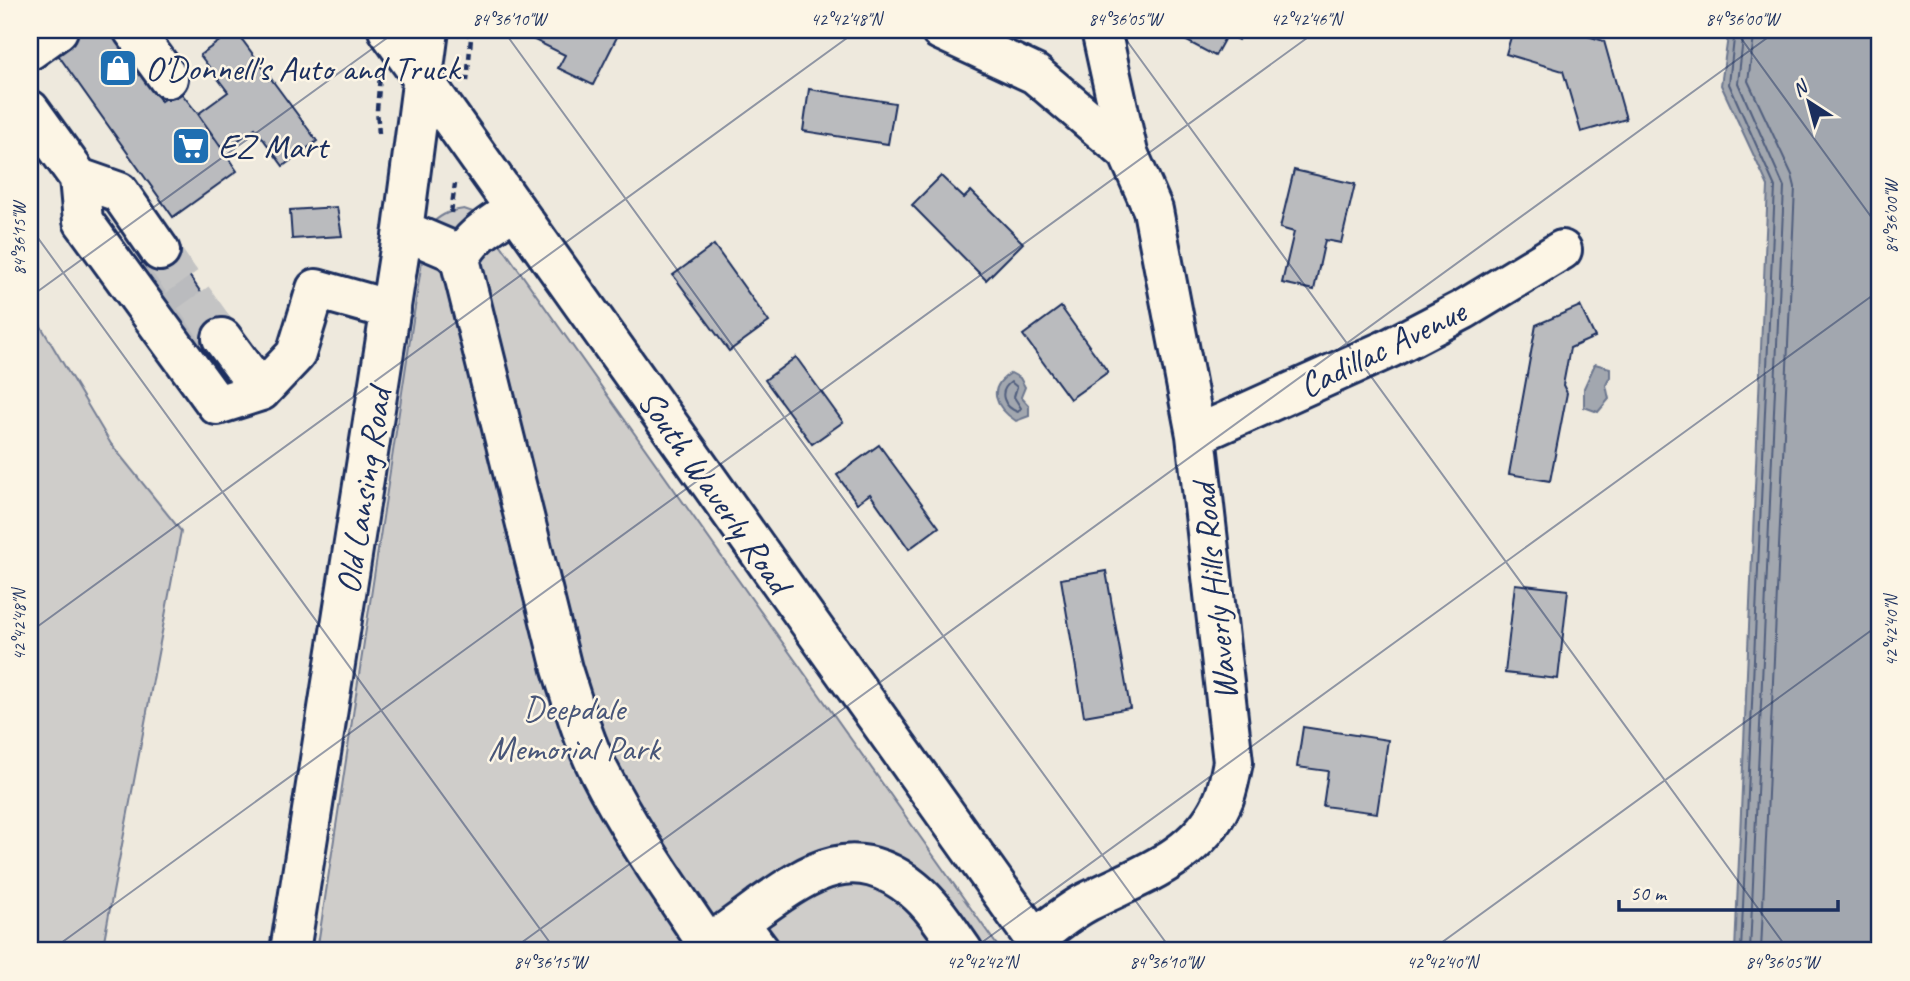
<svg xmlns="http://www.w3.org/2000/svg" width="1910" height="981" font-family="Caveat,sans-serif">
	<rect width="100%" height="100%" fill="#eee9dd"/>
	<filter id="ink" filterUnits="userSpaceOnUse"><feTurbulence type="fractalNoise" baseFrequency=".0143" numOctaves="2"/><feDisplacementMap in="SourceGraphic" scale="14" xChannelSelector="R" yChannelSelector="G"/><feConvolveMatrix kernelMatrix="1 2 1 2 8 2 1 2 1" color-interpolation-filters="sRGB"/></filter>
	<g filter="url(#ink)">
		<path fill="#cfcdca" stroke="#757e94" stroke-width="2" d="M 464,209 L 479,214 L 1001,951 L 317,951 L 427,228 C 439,216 447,211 464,209 Z
			M 30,308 L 111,444 L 181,531 L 102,951 L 30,951 Z"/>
		<path fill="#a2a7af" stroke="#6c778f" stroke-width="2" d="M 1729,30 L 1880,30 L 1880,951 L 1735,951 L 1768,186 L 1721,85 Z
			M 1595,364 L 1610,368 L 1610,377 L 1606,385 L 1609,399 L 1598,412 L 1584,407 L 1584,388 Z
			M 1011,373 L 1020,378 L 1025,387 L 1021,397 L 1029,406 L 1029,416 L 1016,421 C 995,407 986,388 1011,373 Z"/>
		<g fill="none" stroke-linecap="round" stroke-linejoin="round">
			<path stroke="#515f7e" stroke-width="2" d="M 1735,30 L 1729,84 L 1775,187 L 1741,951
				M 1744,30 L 1738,83 L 1784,187 L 1750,951
				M 1755,30 L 1748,81 L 1792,175 L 1795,187 L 1761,951
				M 1011,382 L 1017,387 L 1014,397 L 1021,408 L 1018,412 C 1004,407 997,392 1011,382 Z"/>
		</g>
		<path fill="#babbbe" stroke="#1b2f5e" stroke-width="2" d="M 67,30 L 111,30 L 161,101 L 178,89 L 198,114 L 237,171 L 173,217 L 49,42 Z
			M 235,30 L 317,141 L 283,166 L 255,128 L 224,151 L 198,114 L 228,92 L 200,55 Z
			M 525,30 L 601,30 L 617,37 L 593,85 L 558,68 L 565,55 L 522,34 Z
			M 1187,30 L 1243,30 L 1238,40 L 1227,34 L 1215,56 L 1183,39 Z
			M 1513,30 L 1568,30 L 1604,41 L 1626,119 L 1581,132 L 1563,71 L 1506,54 Z
			M 809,89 L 895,103 L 888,144 L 803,131 Z
			M 1294,170 L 1355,184 L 1341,243 L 1325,240 L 1314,290 L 1282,283 L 1294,232 L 1280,228 Z
			M 941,176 L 964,198 L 971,191 L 1023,243 L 986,280 L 912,205 Z
			M 337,207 L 342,236 L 292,239 L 290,210 Z
			M 168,245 L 229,333 L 199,354 L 138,266 Z
			M 714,245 L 769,322 L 729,351 L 673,275 Z
			M 1580,306 L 1595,337 L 1570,348 L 1563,385 L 1567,393 L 1550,481 L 1509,474 L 1536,325 Z
			M 1061,307 L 1108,372 L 1070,399 L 1023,335 Z
			M 796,357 L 843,422 L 812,444 L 765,380 Z
			M 879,445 L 939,527 L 909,549 L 870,494 L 857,503 L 837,475 Z
			M 1106,571 L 1130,708 L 1084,716 L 1061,579 Z
			M 1515,584 L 1568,590 L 1558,679 L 1505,673 Z
			M 1303,727 L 1388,740 L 1377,813 L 1323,806 L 1328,771 L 1297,767 Z"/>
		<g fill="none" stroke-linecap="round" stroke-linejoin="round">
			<path stroke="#c4c4c4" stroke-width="38" stroke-dasharray="38 19" stroke-linecap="butt" d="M 160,251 L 222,338"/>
			<g stroke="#1b2f5e" stroke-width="44">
				<path id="minor" d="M 133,30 L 168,78
					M 940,30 L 1035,74 L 1128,153
					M 30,50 L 58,30
					M 30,110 L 79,178 L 83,221 L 217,405 L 261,391 L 296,354 L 316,289 L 391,310
					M 79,178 L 119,192 L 160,251
					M 403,230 L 450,250 L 460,259 L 562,669 C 573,703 583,739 599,771 C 630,832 670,888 708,945
					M 460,259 C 471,235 494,223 515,209
					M 222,338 L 261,391
					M 1196,435 L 1390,348 L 1463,310 L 1562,250
					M 739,923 L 760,951
					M 1034,939 C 1051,927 1068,912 1087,902 C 1138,876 1196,859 1222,803 C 1228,791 1230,775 1233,762 L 1196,435 L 1153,210 L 1128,153 L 1101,30
					M 290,951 L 403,230 L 429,30
					M 700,951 C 720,936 740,922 760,907 C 812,870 855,842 913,889 C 934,906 948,930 963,951"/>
			</g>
			<g stroke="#1b2f5e" stroke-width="44">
				<path id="major" d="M 388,30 L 1043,951"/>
			</g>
			<path stroke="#1b2f5e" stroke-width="4.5" stroke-dasharray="7 5" stroke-linecap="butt" d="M 465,30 L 471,38 L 467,81
				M 379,134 L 377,110 L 380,76
				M 451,213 L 455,184"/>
			<use href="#minor" stroke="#fcf5e5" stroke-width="38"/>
			<use href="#major" stroke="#fcf5e5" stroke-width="38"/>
		</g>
	</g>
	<path fill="none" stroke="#1b2f5e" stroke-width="2" stroke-opacity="0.45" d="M 503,30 L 1172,951M 1119,30 L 1789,951M 1735,30 L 1880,229M 30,227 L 556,951M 30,297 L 398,30M 30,632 L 858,30M 50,951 L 1318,30M 510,951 L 1778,30M 970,951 L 1880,290M 1430,951 L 1880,624"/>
	<defs>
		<g id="shop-square" transform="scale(2.0125)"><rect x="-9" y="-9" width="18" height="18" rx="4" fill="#1f6fb2" stroke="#fcf5e5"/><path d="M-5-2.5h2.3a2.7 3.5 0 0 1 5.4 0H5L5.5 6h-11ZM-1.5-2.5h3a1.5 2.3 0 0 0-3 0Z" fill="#fff"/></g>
		<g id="supermarket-square" transform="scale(2.0125)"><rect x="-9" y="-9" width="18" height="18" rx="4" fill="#1f6fb2" stroke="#fcf5e5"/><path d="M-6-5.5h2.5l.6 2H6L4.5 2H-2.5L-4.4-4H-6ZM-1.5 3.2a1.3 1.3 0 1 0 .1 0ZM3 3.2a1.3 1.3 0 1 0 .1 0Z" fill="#fff"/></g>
	</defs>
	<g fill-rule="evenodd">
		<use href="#shop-square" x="118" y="68"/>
		<use href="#supermarket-square" x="191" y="146"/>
	</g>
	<g text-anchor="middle" stroke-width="5" stroke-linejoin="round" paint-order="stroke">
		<g font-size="35" fill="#1b2f5e" stroke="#fcf5e5" text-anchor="start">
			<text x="145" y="80">O'Donnell's Auto and Truck</text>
			<text x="218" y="158">EZ Mart</text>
		</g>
		<g font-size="35" fill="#1b2f5e" stroke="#fcf5e5">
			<text transform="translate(1382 348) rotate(-26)" y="12">Cadillac Avenue</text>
			<text transform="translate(363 491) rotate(-81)" y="12">Old Lansing Road</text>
			<text transform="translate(715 491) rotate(55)" y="12">South Waverly Road</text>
			<text transform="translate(1214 592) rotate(-96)" y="12">Waverly Hills Road</text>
		</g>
		<g font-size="35" fill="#485679" stroke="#fcf5e5">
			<text x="574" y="720">Deepdale<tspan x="574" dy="40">Memorial Park</tspan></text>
		</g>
	</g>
	<rect width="1910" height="981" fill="none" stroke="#fcf5e5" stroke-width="77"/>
	<g transform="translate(1809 102) rotate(324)" stroke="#fcf5e5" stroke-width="5" paint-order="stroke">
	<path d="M0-5L12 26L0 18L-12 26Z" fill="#1b2f5e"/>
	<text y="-10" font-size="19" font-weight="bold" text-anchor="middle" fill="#1b2f5e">N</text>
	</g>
	<path d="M1619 900v10h219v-10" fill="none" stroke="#1b2f5e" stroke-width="3.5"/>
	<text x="1630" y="900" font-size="21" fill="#1b2f5e" stroke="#fcf5e5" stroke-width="5" paint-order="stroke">50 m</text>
	<rect x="38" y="38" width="1833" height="904" fill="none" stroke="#1b2f5e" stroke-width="2.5"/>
	<g font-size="18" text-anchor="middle" fill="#1b2f5e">
		<text x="509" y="25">84°36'10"W</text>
		<text x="846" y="25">42°42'48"N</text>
		<text x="1125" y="25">84°36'05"W</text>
		<text x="1306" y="25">42°42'46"N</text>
		<text x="1742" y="25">84°36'00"W</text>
		<text transform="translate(1891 217) rotate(-90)" y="6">84°36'00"W</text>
		<text transform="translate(19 239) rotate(-90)" y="6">84°36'15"W</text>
		<text transform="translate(19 625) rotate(-90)" y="6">42°42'48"N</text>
		<text transform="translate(1891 631) rotate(-90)" y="6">42°42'40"N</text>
		<text x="550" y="968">84°36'15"W</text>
		<text x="982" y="968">42°42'42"N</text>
		<text x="1166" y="968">84°36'10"W</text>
		<text x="1442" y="968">42°42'40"N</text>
		<text x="1782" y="968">84°36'05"W</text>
	</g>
</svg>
